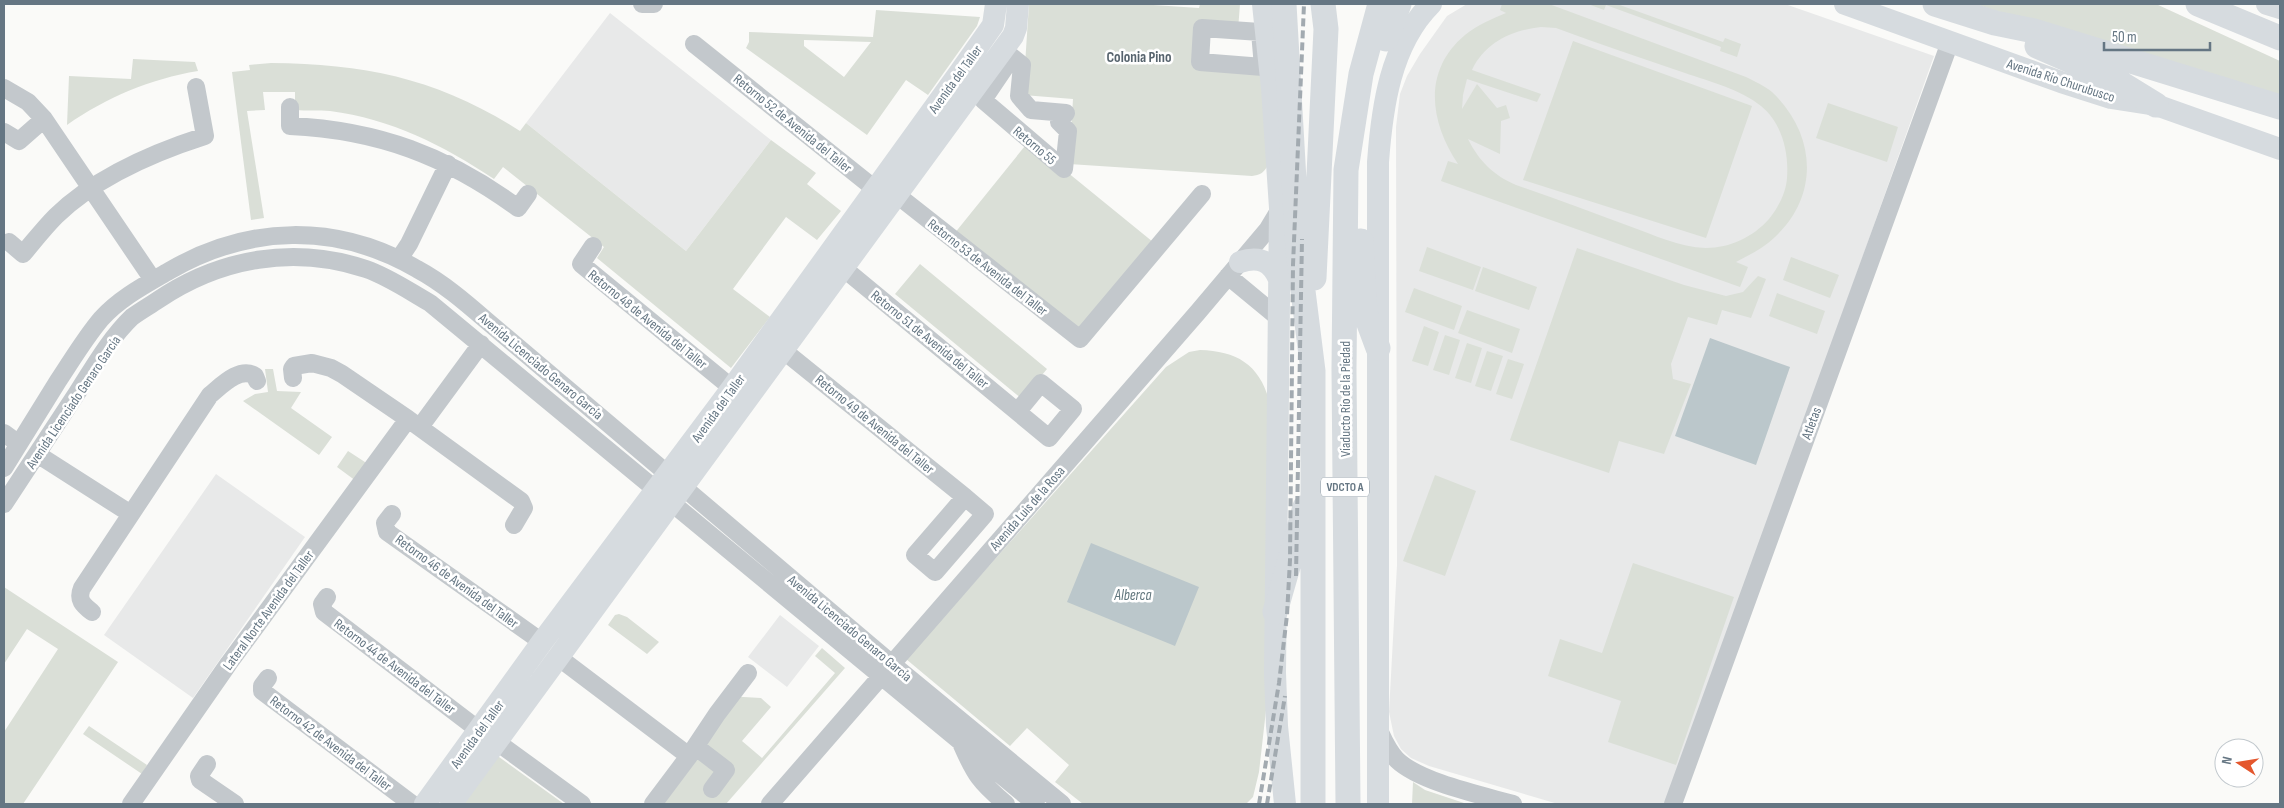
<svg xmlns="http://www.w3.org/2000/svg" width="2284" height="808" font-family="'Sofia Sans Condensed',sans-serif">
	<rect width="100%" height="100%" fill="#fafaf8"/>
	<path fill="#e8e9e9" d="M 1467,4 L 1785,4 L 1934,56 L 1668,804 L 1558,804 L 1429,766 L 1411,758 L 1401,749 L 1394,736 L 1389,712 L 1397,565 L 1396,127 L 1400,94 L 1407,76 L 1420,54 L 1447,16 Z
		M 610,13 L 771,140 L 686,251 L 526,123 Z
		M 216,474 L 305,537 L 193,698 L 104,635 Z
		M 780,615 L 819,646 L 787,687 L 748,657 Z"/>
	<path fill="#dadfd7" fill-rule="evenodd" d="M 1029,4 L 1138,4 L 1199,8 L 1200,4 L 1240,4 L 1238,30 L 1202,28 L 1200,62 L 1263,67 L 1267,167 C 1263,173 1260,175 1252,176 L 1069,164 L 1073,99 L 1023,95 Z
		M 1502,4 L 1549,4 L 1746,77 C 1754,81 1765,86 1772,92 C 1816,134 1820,195 1775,237 C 1764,248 1749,255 1736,262 L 1748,267 L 1740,287 L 1441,181 L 1448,161 L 1458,164 C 1430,122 1422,71 1465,35 C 1477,25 1492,19 1506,13 L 1500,10 ZM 1541,27 L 1556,28 C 1599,44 1642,58 1685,73 C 1711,82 1740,89 1761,106 C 1782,123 1789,152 1787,178 C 1786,193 1778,208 1769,219 C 1753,237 1730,248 1706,248 C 1679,247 1654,235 1629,226 C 1591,212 1554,198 1516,185 C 1493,175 1479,161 1468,139 L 1500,154 L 1501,121 L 1510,118 L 1506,105 L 1497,108 L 1477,84 L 1462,109 L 1463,95 L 1467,79 L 1537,102 L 1541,94 L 1472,70 C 1485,42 1513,30 1541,27 Z
		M 1588,4 L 1617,4 L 1723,42 L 1725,38 L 1741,44 L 1737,57 L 1720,51 L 1721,47 L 1606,5 L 1604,10 Z
		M 1975,4 L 2156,4 L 2280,61 L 2280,98 L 2061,32 Z
		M 876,10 L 980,17 L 977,26 L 928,95 L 906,80 L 867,135 L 746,48 L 749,42 L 749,32 L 873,37 ZM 804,40 L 871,42 L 844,77 L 804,46 Z
		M 1573,41 L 1752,106 L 1706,238 L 1523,180 Z
		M 133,59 L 195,62 L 198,71 C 150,79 107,97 67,125 L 69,76 L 131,79 Z
		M 271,63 C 367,64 439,79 520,131 L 526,123 L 686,251 L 771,140 L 816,173 L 807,184 L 841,211 L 817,240 L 786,217 L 733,289 L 770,317 L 731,368 L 597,258 L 604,247 L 503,167 L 494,179 C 443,145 391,119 330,111 C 319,110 307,111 295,110 L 295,92 L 263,92 L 265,110 L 247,111 L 264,218 L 251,220 L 232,72 L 250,70 L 249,65 Z
		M 1828,103 L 1898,127 L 1887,162 L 1816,138 Z
		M 1029,141 L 1153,242 L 1080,333 L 954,234 Z
		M 1427,247 L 1481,267 L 1473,290 L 1419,271 Z
		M 1577,248 L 1684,285 L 1726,296 L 1743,292 L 1758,276 L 1766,279 L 1751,318 L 1722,310 L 1717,325 L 1688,317 L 1671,364 L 1673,379 L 1691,384 L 1664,454 L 1619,441 L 1609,473 L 1510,440 Z
		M 1791,257 L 1839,275 L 1830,298 L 1783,280 Z
		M 920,264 L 1047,369 L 1022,399 L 895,294 Z
		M 1483,267 L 1537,287 L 1529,310 L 1475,291 Z
		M 1414,288 L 1462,306 L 1454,330 L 1405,312 Z
		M 1777,293 L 1825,311 L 1817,334 L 1769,316 Z
		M 1467,310 L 1520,329 L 1512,353 L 1458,333 Z
		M 1424,326 L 1439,332 L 1428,366 L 1412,361 Z
		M 1445,335 L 1460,340 L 1449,375 L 1433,370 Z
		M 1467,343 L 1482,348 L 1471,383 L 1455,378 Z
		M 1200,350 C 1236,351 1259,364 1269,400 L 1270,675 L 1259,772 L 1253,797 L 1246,804 L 1083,804 L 1055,782 L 1069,765 L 1027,728 L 1010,746 L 906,659 L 1166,367 L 1189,352 Z
		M 1487,351 L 1503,356 L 1491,391 L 1475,386 Z
		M 1508,359 L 1524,364 L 1512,399 L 1496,394 Z
		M 265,369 L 273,369 L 277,391 L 301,392 L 291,408 L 332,437 L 319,455 L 243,401 L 255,394 L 268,392 Z
		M 348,451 L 368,464 L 356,481 L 337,467 Z
		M 1435,475 L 1476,491 L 1445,576 L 1403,561 Z
		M 1633,563 L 1734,597 L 1676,765 L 1608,742 L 1621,701 L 1548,676 L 1560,639 L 1602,653 Z
		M 4,587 L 118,662 L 23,804 L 4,804 L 4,732 L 58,649 L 27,629 L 4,664 Z
		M 619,614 L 627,617 L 659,642 L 647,654 L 608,625 L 615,615 Z
		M 822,648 L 845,668 L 726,804 L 648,804 L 726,696 L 761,698 L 771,707 L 742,741 L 762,758 L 835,673 L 815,656 Z
		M 89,726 L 147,765 L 142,774 L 83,734 Z
		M 488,749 L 564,804 L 447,804 Z
		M 1413,782 L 1425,790 L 1467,804 L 1412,804 Z"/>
	<path fill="#bbc7cb" d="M 1710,338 L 1790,367 L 1756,465 L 1675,436 Z
		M 1091,543 L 1199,587 L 1175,646 L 1067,602 Z"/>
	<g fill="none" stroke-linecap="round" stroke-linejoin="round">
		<path stroke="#c3c8cc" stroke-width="18" d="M 642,4 L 654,4
			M 1202,28 L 1260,32 L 1263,67 L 1200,62 Z
			M 694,44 L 885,197
			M 1012,57 L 1022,65 L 1019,96 L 1031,110 L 1066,113 L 1059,122 L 1068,131 L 1064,169 L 983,100 Z
			M 4,88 L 28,102 L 44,119 L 153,280
			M 290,107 L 290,126 C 378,130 447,156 518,208 L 528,194
			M 4,132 L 19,141 L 44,119
			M 897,195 L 1080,339 L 1202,194
			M 9,242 L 23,254 C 34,241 44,228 56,216 C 96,177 152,153 205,136 L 196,87
			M 593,246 L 581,264 L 732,388
			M 399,259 L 409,244 L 448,164
			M 842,267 L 1049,438 L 1073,409 L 1041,383 L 1018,411
			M 1228,276 L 1280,319
			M 784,351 L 965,497 L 985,514 L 935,572 L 915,555 L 965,497
			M 293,378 L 292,369 L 294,366 L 312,363 L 331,368 L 342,374 L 408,419 L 521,501 L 524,508 L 514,525
			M 420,427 L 481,344
			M 4,433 L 19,444
			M 37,454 L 131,514
			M 4,468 C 22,439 40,410 58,381 C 72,360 85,338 101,319 C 120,298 145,285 169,271 C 248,225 336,222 417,269 C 443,283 465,302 487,321 L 891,663 L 1062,804
			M 4,504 C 28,467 53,430 77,393 C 93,368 110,338 132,317 C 140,311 149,306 158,300 C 220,258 294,245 366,269 C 389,277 409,291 430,303 L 1036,804
			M 392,514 L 385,523 L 387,532 L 542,642
			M 327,597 L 322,604 L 324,612 L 480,731
			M 92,612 C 83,605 77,600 82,588 L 210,395 C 221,386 240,366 255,376 L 257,381
			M 558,657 L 689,756 L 717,714 L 748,673
			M 268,678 L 262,686 L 262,691 L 412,804
			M 1379,730 C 1384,741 1388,751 1397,760 C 1420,782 1481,795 1513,804
			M 497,742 L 582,804
			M 961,743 C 975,775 980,782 1006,804
			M 696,747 L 726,770 L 712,789
			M 207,764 L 199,776 L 200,780 L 235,804
			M 131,804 L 229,663 L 408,419
			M 653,804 L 689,756
			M 770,804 L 1198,312 L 1268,229 L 1280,209
			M 1673,804 L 1950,42"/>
		<path stroke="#d6dbdf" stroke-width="22" d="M 1263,4 L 1272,88 L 1280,208 L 1275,673 L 1277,726 L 1285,804
			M 1845,4 L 2061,82 L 2111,98 L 2156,105 L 2280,149
			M 2267,4 L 2280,8
			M 1240,262 C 1259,256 1271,261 1279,279
			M 425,804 L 542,642 L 732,388 L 960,72 L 993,25 L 996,4
			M 451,804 L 977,85 L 1013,36 L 1016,28 L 1018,4
			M 1378,804 L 1378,162 C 1382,108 1390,45 1431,4"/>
		<path stroke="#d6dbdf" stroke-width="25" d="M 1284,4 L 1298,251 L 1313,371 L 1313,804
			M 1935,4 L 1995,23 L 2034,31 L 2280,107
			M 2198,4 L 2280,38
			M 1386,39 L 1399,4
			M 2037,46 L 2117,81 L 2156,105
			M 1361,241 L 1365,313 L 1378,348
			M 1314,278 L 1326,29 L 1323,4
			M 1275,612 L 1305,507
			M 1348,804 L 1344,370 L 1346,170 L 1361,74 L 1380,4"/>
		<path stroke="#a2aab0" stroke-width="4" stroke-dasharray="8 4" stroke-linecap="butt" d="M 1296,576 L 1302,239
			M 1259,804 L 1279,683 L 1287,615 L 1290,560 L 1293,265 L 1304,4
			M 1267,804 L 1285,696"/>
	</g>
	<g text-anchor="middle" stroke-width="5" stroke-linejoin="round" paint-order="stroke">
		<rect fill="#fff" stroke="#939fa8" stroke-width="1" x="1321" y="477.5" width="48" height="19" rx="4"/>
		<g font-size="12" font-weight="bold" fill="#657683">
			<text x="1345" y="491">VDCTO A</text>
		</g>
		<g font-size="14" fill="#657683" stroke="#fff">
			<text transform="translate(955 79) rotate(-54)" y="5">Avenida del Taller</text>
			<text transform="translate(2061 80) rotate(18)" y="5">Avenida Río Churubusco</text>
			<text transform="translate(793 123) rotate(39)" y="5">Retorno 52 de Avenida del Taller</text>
			<text transform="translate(1035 145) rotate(40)" y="5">Retorno 55</text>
			<text transform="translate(988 267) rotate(38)" y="5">Retorno 53 de Avenida del Taller</text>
			<text transform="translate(648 319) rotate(39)" y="5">Retorno 48 de Avenida del Taller</text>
			<text transform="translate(930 339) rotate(39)" y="5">Retorno 51 de Avenida del Taller</text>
			<text transform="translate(541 366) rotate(40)" y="5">Avenida Licenciado Genaro García</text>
			<text transform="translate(1345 399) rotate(-90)" y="5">Viaducto Río de la Piedad</text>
			<text transform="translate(73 402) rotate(-56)" y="5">Avenida Licenciado Genaro García</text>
			<text transform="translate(718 408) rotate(-54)" y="5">Avenida del Taller</text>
			<text transform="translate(1811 423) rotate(-70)" y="5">Atletas</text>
			<text transform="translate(875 424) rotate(39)" y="5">Retorno 49 de Avenida del Taller</text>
			<text transform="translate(1027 508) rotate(-49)" y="5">Avenida Luis de la Rosa</text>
			<text transform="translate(457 581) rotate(36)" y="5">Retorno 46 de Avenida del Taller</text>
			<text transform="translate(268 610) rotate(-54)" y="5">Lateral Norte Avenida del Taller</text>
			<text transform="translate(850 628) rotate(40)" y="5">Avenida Licenciado Genaro García</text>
			<text transform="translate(395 666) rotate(37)" y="5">Retorno 44 de Avenida del Taller</text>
			<text transform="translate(477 734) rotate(-54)" y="5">Avenida del Taller</text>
			<text transform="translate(331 743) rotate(37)" y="5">Retorno 42 de Avenida del Taller</text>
		</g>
		<g font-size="15" font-weight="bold" fill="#57646e" stroke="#fff">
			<text x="1139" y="62">Colonia Pino</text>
		</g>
		<g font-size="15" font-style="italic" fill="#60757c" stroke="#fff">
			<text x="1133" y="600">Alberca</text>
		</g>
	</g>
	<rect width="2284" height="808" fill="none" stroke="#657683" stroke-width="10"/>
	<g transform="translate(2239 763) rotate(282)"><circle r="24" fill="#ffffff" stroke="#c1c8cd"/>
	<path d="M0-4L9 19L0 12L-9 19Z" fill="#e4572e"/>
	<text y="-8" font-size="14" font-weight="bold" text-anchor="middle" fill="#657683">N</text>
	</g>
	<path d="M2104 42v8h106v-8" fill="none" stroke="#657683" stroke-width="2.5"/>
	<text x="2112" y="42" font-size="15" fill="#657683" stroke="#ffffff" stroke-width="4" paint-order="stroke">50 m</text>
</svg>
